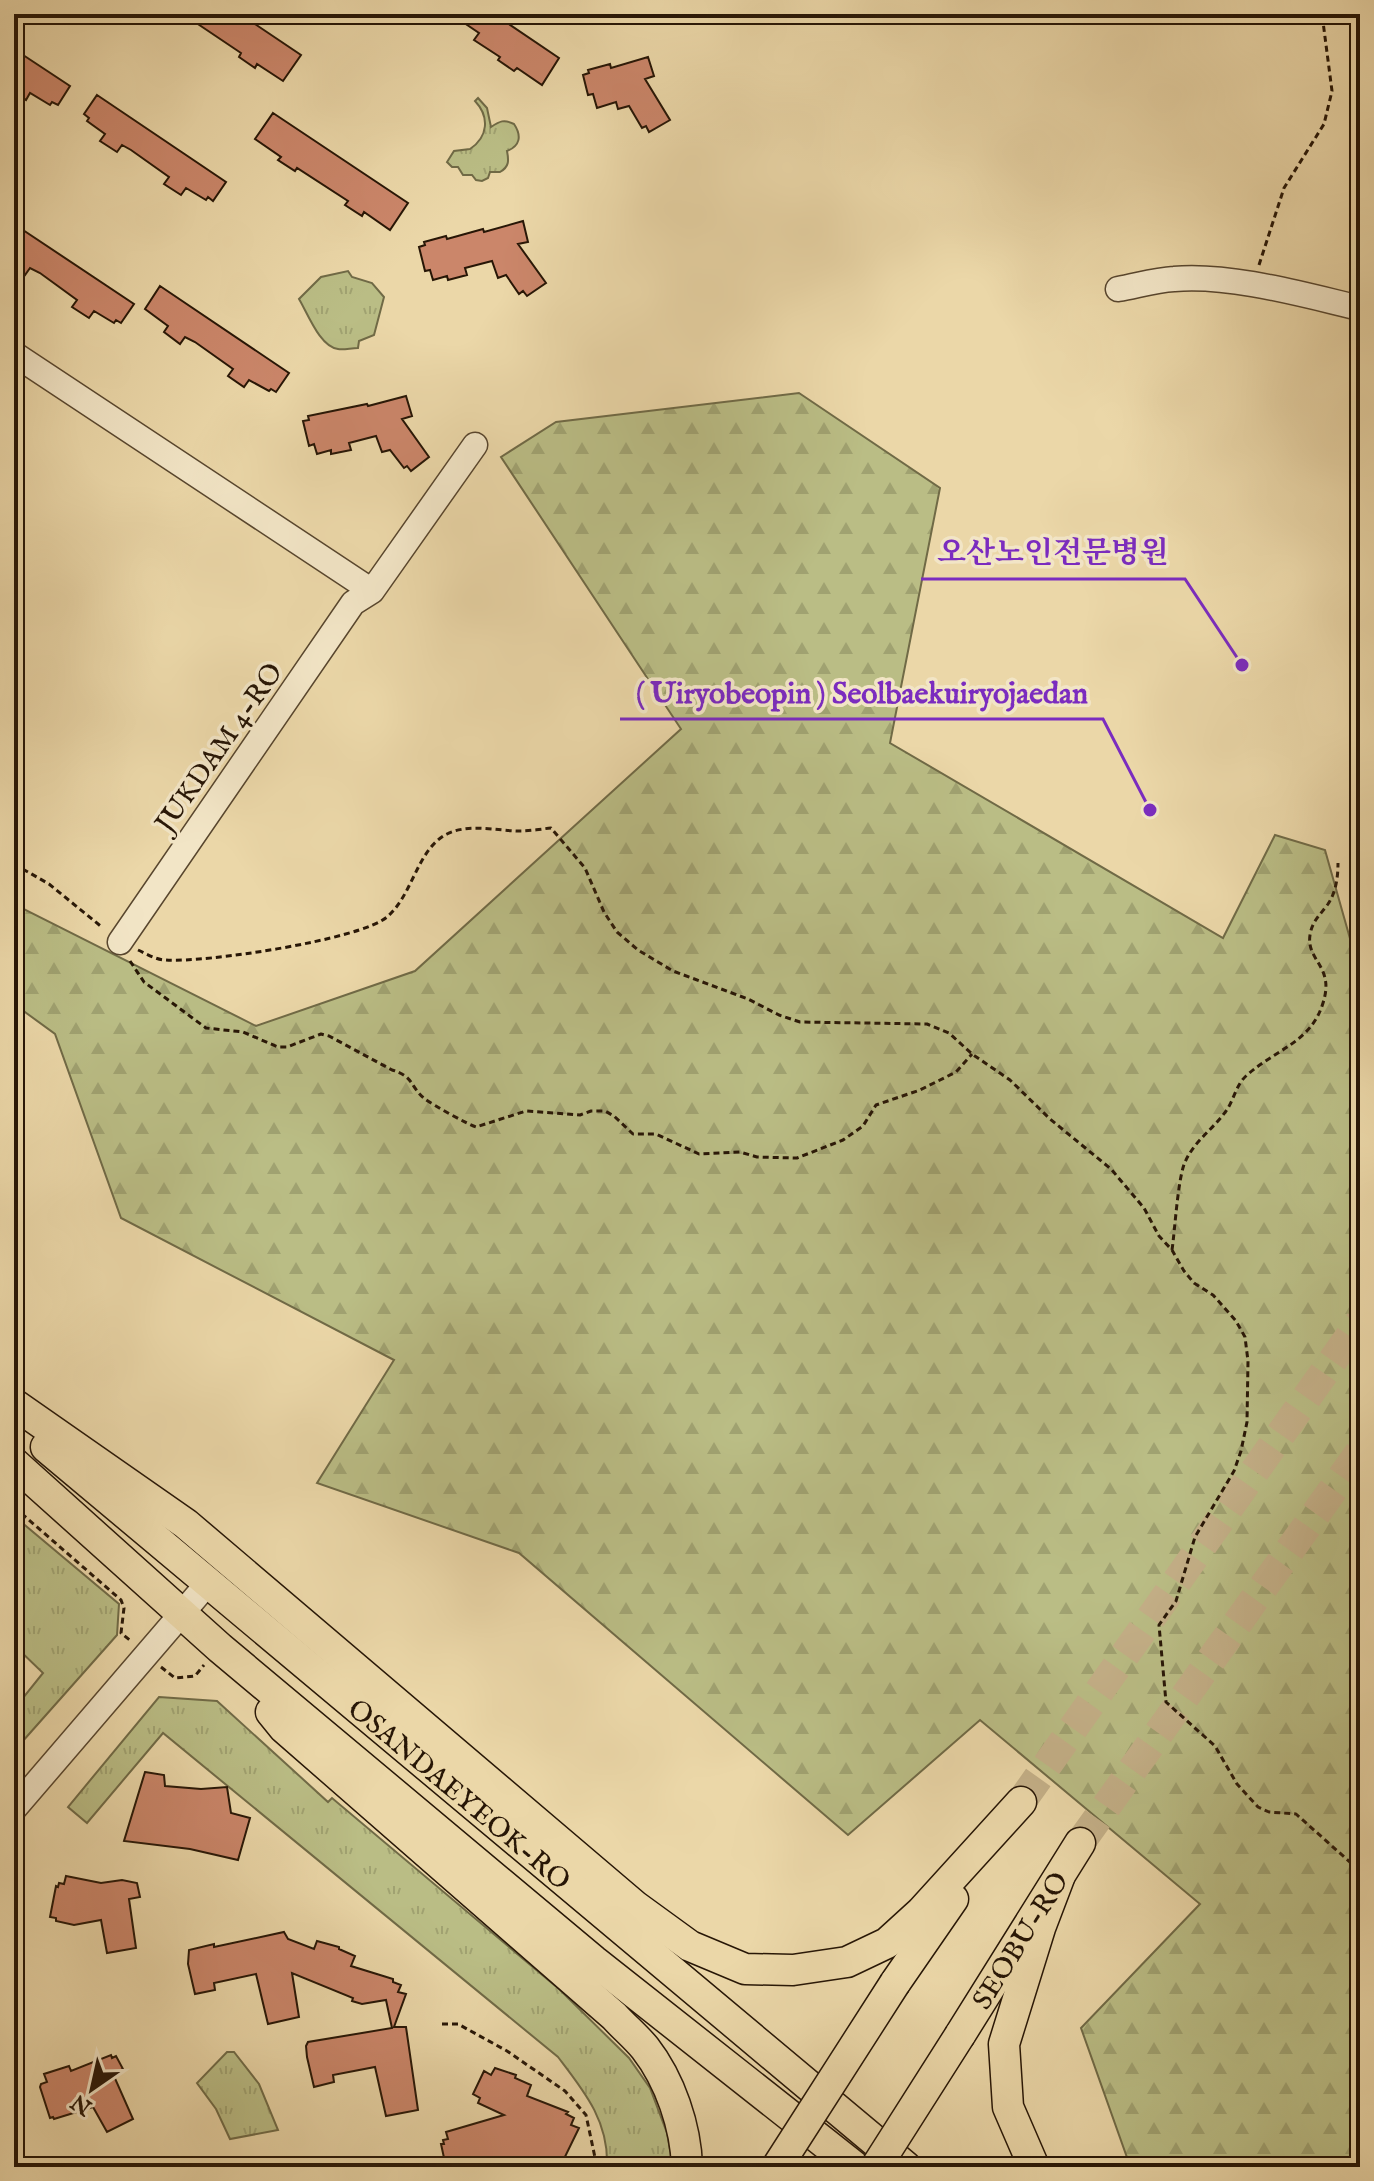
<svg xmlns="http://www.w3.org/2000/svg" width="1374" height="2181" font-family="'IM FELL English','Noto Serif KR',serif">
	<defs>
		<pattern id="grass-tufts" width="24" height="20" patternUnits="userSpaceOnUse" patternTransform="scale(2)"><rect width="24" height="20" fill="#babd85"/><path d="M3 7l-1-3M5 7V3M7 7l1-3M15 17l-1-3M17 17v-4M19 17l1-3" fill="none" stroke="#a0a271"/></pattern>
		<pattern id="forest-firs" width="22" height="20" patternUnits="userSpaceOnUse" patternTransform="scale(2)"><rect width="22" height="20" fill="#babd85"/><path d="M5 1l3.5 6h-7zM16 11l3.5 6h-7z" fill="#a0a271"/></pattern>
	</defs>
	<rect width="100%" height="100%" fill="#ebd7a8"/>
	<filter id="stains"><feTurbulence type="fractalNoise" baseFrequency=".0025" numOctaves="4"/><feColorMatrix values="0 0 0 0 .2 0 0 0 0 .09 0 0 0 0 .02 0 0 0 .5 -.17"/></filter>
	<radialGradient id="worn" r=".72"><stop offset=".6" stop-color="#630" stop-opacity="0"/><stop offset="1" stop-color="#630" stop-opacity=".3"/></radialGradient>
	<path fill="url(#grass-tufts)" stroke="#706a46" stroke-width="2" d="M 478,98 L 487,108 L 491,127 C 500,121 504,119 514,124 C 522,136 520,146 507,151 C 509,161 509,167 500,172 L 490,172 L 488,178 L 482,181 L 476,180 L 472,175 L 463,175 L 458,167 L 452,167 L 447,162 L 454,151 L 470,149 C 488,137 490,117 475,101 Z
		M 348,271 L 352,277 L 372,283 L 384,297 L 374,335 L 359,341 L 358,348 C 351,348 344,350 338,349 C 320,347 308,314 299,299 L 321,277 Z
		M 14,1516 L 119,1604 L 117,1635 L 14,1751 L 14,1709 L 43,1673 L 14,1645 Z
		M 159,1697 L 217,1701 L 328,1802 L 332,1798 L 559,1989 L 629,2058 L 650,2088 L 667,2133 L 673,2167 L 607,2167 C 609,2121 584,2091 558,2057 L 163,1733 L 87,1823 L 68,1807 Z
		M 227,2052 L 234,2052 L 259,2084 L 278,2130 L 230,2139 L 216,2109 L 197,2083 Z"/>
	<path fill="url(#forest-firs)" stroke="#706a46" stroke-width="2" d="M 799,393 L 940,488 L 890,743 L 1223,938 L 1275,835 L 1325,850 L 1360,974 L 1360,2167 L 1132,2167 L 1129,2163 L 1081,2028 L 1200,1904 L 980,1720 L 848,1835 L 519,1553 L 317,1483 L 394,1360 L 121,1218 L 55,1034 L 14,1004 L 14,904 L 256,1026 L 415,971 L 681,729 L 501,457 L 556,422 Z"/>
	<path fill="#cb866a" stroke="#271606" stroke-width="2" d="M 183,14 L 240,14 L 301,55 L 283,81 L 257,64 L 255,68 L 239,57 L 241,53 Z
		M 451,14 L 494,14 L 559,58 L 542,85 L 517,68 L 514,71 L 498,60 L 500,57 L 474,40 L 479,33 Z
		M 14,49 L 70,86 L 58,105 L 52,102 L 50,105 L 30,93 L 26,100 L 14,92 Z
		M 648,57 L 654,76 L 645,79 L 670,120 L 649,132 L 646,126 L 642,128 L 629,106 L 618,109 L 616,102 L 597,108 L 593,94 L 588,95 L 583,75 L 589,73 L 588,70 L 610,64 L 611,68 Z
		M 97,95 L 226,182 L 213,201 L 208,197 L 206,200 L 186,188 L 181,195 L 164,184 L 169,177 L 131,150 L 122,145 L 117,152 L 100,141 L 105,134 L 87,121 L 89,118 L 84,114 Z
		M 273,113 L 408,203 L 390,230 L 364,212 L 362,216 L 345,205 L 348,201 L 297,168 L 295,171 L 278,160 L 281,157 L 255,139 Z
		M 523,221 L 528,242 L 518,244 L 546,283 L 527,296 L 523,291 L 519,294 L 506,275 L 498,278 L 492,261 L 465,268 L 467,275 L 448,280 L 447,276 L 433,280 L 430,270 L 425,271 L 419,247 L 425,245 L 424,242 L 446,236 L 447,239 L 483,229 L 484,232 Z
		M 14,224 L 134,304 L 121,323 L 116,320 L 114,323 L 94,311 L 89,318 L 72,307 L 77,300 L 40,273 L 30,268 L 25,275 L 14,267 Z
		M 160,286 L 289,373 L 276,392 L 271,389 L 269,391 L 249,380 L 244,387 L 228,376 L 233,369 L 195,342 L 185,337 L 180,344 L 164,332 L 168,326 L 145,309 Z
		M 406,396 L 412,416 L 402,419 L 429,457 L 411,471 L 407,466 L 404,468 L 390,450 L 382,452 L 376,436 L 349,443 L 351,450 L 331,454 L 331,450 L 317,454 L 314,444 L 309,446 L 303,421 L 309,420 L 308,416 L 367,404 L 368,406 Z
		M 145,1772 L 164,1775 L 165,1786 L 201,1789 L 227,1787 L 231,1813 L 250,1818 L 238,1860 L 190,1849 L 124,1841 Z
		M 66,1876 L 101,1883 L 122,1880 L 137,1883 L 140,1897 L 129,1899 L 136,1948 L 107,1953 L 101,1920 L 74,1925 L 56,1921 L 56,1918 L 50,1917 L 56,1886 L 58,1887 L 59,1883 L 64,1884 Z
		M 284,1932 L 288,1939 L 314,1949 L 317,1941 L 339,1947 L 339,1949 L 355,1956 L 351,1966 L 393,1979 L 393,1982 L 401,1985 L 398,1992 L 406,1994 L 394,2027 L 406,2027 L 418,2110 L 386,2116 L 375,2067 L 333,2075 L 334,2082 L 314,2087 L 307,2057 L 306,2046 L 308,2042 L 392,2028 L 386,2000 L 362,2004 L 352,2001 L 353,1998 L 292,1973 L 299,2017 L 268,2024 L 256,1974 L 214,1983 L 215,1990 L 195,1994 L 188,1964 L 189,1950 L 214,1944 L 214,1947 Z
		M 111,2055 L 112,2058 L 116,2056 L 123,2069 L 113,2074 L 133,2119 L 107,2132 L 93,2107 L 54,2119 L 53,2117 L 50,2118 L 40,2087 L 41,2084 L 47,2082 L 44,2074 L 69,2066 L 71,2071 Z
		M 495,2068 L 516,2075 L 515,2078 L 531,2085 L 527,2096 L 568,2112 L 566,2114 L 574,2118 L 571,2125 L 579,2128 L 560,2167 L 446,2167 L 441,2144 L 444,2144 L 443,2140 L 448,2139 L 446,2132 L 504,2115 L 478,2103 L 480,2098 L 473,2094 L 484,2071 L 491,2075 Z"/>
	<g fill="none" stroke-linecap="round" stroke-linejoin="round">
		<path stroke="#c4b088" stroke-width="30" stroke-dasharray="30 15" stroke-linecap="butt" d="M 1021,1802 L 1360,1322
			M 1080,1843 L 1360,1452"/>
		<g stroke="#58462e" stroke-width="27">
			<path id="minor" d="M 1118,289 C 1136,286 1155,280 1174,279 C 1231,274 1304,295 1360,308
				M 14,354 L 372,591
				M 120,942 L 353,603 L 372,591 L 475,445
				M 14,1809 L 208,1583"/>
		</g>
		<g stroke="#271606" stroke-width="33">
			<g id="major">
				<path d="M 14,1404 L 186,1524 L 635,1906 L 690,1946 L 745,1969 L 793,1970 L 847,1962 L 887,1943 L 921,1912 L 1021,1802"/>
				<path id="s1" d="M 46,1447 L 906,2167"/>
				<path d="M 14,1463 L 220,1648 L 594,1961 L 855,2167"/>
				<path d="M 271,1712 L 284,1728 L 614,2016 C 624,2027 636,2037 645,2048 C 670,2080 686,2127 687,2167"/>
				<path d="M 895,1983 L 953,1899"/>
				<path id="s2" d="M 960,2035 L 1080,1843"/>
				<path d="M 1034,2167 L 1008,2107 L 1004,2044 L 1040,1928 L 1059,1878"/>
			</g>
		</g>
		<path stroke="#271606" stroke-width="3" stroke-dasharray="6 4" stroke-linecap="butt" d="M 1259,265 L 1284,188 L 1324,124 L 1332,91 L 1322,14
			M 14,864 L 49,884 L 103,928
			M 138,950 C 147,954 156,960 166,960 C 204,963 360,940 387,917 C 413,895 417,849 447,834 C 469,823 498,831 520,831 C 530,831 541,829 551,828 L 585,868 L 604,912 L 617,932 L 638,950 L 673,971 L 748,999 L 779,1015 L 800,1022 L 927,1024 L 949,1033 L 972,1054 L 1010,1080 L 1050,1119 L 1111,1169 L 1144,1208 L 1159,1236 L 1172,1250 L 1184,1271 L 1194,1283 L 1213,1295 L 1236,1321 L 1245,1337 L 1248,1361 L 1247,1422 L 1241,1451 L 1234,1471 L 1195,1537 L 1176,1601 L 1159,1625 L 1166,1702 L 1215,1746 L 1237,1784 L 1258,1807 L 1269,1812 L 1296,1814 L 1360,1871
			M 130,961 L 144,982 L 206,1028 L 243,1032 L 278,1047 L 287,1047 L 321,1034 L 329,1036 L 392,1070 C 414,1076 410,1087 425,1099 C 433,1105 467,1124 476,1127 L 526,1111 L 580,1115 L 591,1111 L 605,1111 L 614,1116 L 633,1134 L 656,1134 L 699,1154 L 740,1152 L 757,1157 L 797,1158 L 843,1140 L 863,1126 L 876,1105 L 920,1090 L 956,1072 L 972,1054
			M 1172,1250 C 1175,1230 1178,1174 1186,1160 C 1196,1139 1216,1127 1228,1108 C 1234,1098 1237,1084 1246,1076 C 1274,1050 1311,1043 1323,1003 C 1335,966 1306,961 1310,935 C 1312,921 1321,914 1328,904 C 1336,892 1338,877 1338,863
			M 14,1507 L 121,1600 L 124,1608 L 121,1633 L 131,1641
			M 161,1667 L 175,1678 L 195,1676 L 204,1665
			M 442,2024 L 458,2024 L 507,2051 L 565,2091 L 586,2115 L 597,2167"/>
		<use href="#minor" stroke="#f2e5c6" stroke-width="24"/>
		<use href="#major" stroke="#ebd7a8" stroke-width="30"/>
		<g stroke="#271606" stroke-width="33" stroke-linecap="butt">
			<path id="major-bridge" d="M 777,2167 L 895,1983
				M 876,2167 L 960,2035"/>
		</g>
		<use href="#major-bridge" stroke="#ebd7a8" stroke-width="30"/>
	</g>
	<g text-anchor="middle" stroke-width="7" stroke-linejoin="round" paint-order="stroke">
		<g font-size="28" fill="#271606" stroke="#f2e5c6">
			<text transform="translate(218 747) rotate(-55)" y="10">JUKDAM 4-RO</text>
			<text dy="10" stroke="none"><textPath href="#s1" startOffset="540">OSANDAEYEOK-RO</textPath></text>
			<text dy="10" stroke="none"><textPath href="#s2" startOffset="112">SEOBU-RO</textPath></text>
		</g>
	</g>
	<path fill="none" stroke="#7b2cbf" stroke-width="3" d="M1242 665L1185 579H921M1150 810L1103 719H620"/>
	<g fill="#7b2cbf" stroke="#f2e5c6" stroke-width="3">
		<circle cx="1242" cy="665" r="8"/>
		<circle cx="1150" cy="810" r="8"/>
	</g>
	<g font-size="30" text-anchor="middle" font-weight="bold" fill="#7b2cbf" stroke="#f2e5c6" stroke-width="7" stroke-linejoin="round" paint-order="stroke">
		<text x="1053" y="562">오산노인전문병원</text>
		<text x="862" y="703">( Uiryobeopin ) Seolbaekuiryojaedan</text>
	</g>
	<rect width="1374" height="2181" fill="none" stroke="#ebd7a8" stroke-width="48"/>
	<rect x="16" y="16" width="1342" height="2149" fill="none" stroke="#271606" stroke-width="4"/>
	<rect x="24" y="24" width="1326" height="2133" fill="none" stroke="#271606" stroke-width="2"/>
	<g transform="translate(92 2089) rotate(214)" stroke="#f2e5c6" stroke-width="6" paint-order="stroke">
	<path d="M0-6L14 30L0 20L-14 30Z" fill="#271606"/>
	<text y="-12" font-size="22" font-weight="bold" text-anchor="middle" fill="#271606">N</text>
	</g>
	<rect width="100%" height="100%" filter="url(#stains)"/>
	<rect width="100%" height="100%" fill="url(#worn)"/>
</svg>
